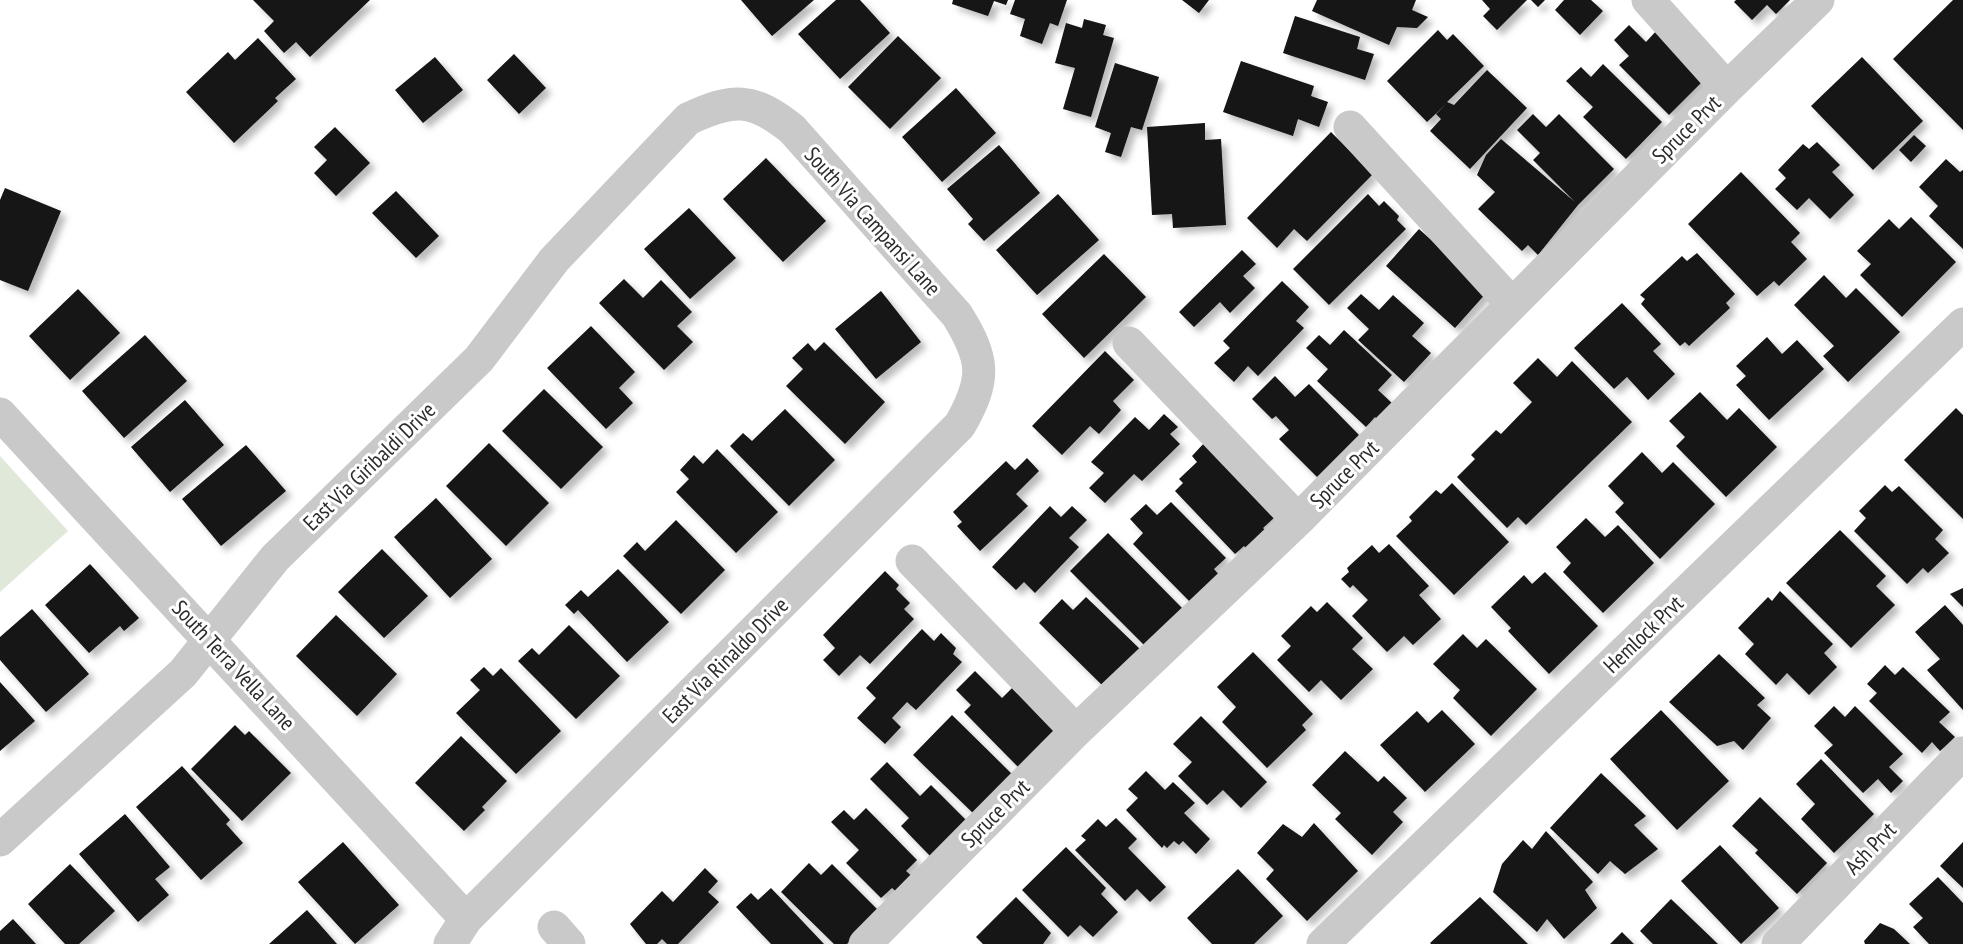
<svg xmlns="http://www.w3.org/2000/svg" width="1963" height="944" font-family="'PT Sans Narrow',sans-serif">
	<defs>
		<filter id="shadow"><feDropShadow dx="5.5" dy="5.5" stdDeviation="3" flood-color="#0004"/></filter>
	</defs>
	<rect width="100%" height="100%" fill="#fff"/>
	<path fill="#e0e8da" d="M 0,456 L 68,531 L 0,592 Z"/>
	<path fill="#131313" filter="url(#shadow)" d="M 253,0 L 370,0 L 310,57 L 296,42 L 284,53 L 264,31 L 274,21 Z
		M 741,0 L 814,0 L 772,36 Z
		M 836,0 L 860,0 L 890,33 L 840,79 L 798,34 Z
		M 953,0 L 1008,0 L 1006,5 L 994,1 L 988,16 L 952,4 Z
		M 1015,0 L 1067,0 L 1058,26 L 1050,23 L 1042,44 L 1020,36 L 1025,19 L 1010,14 Z
		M 1182,0 L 1209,0 L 1199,13 Z
		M 1317,0 L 1416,0 L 1412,10 L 1428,17 L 1417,28 L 1397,27 L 1389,45 L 1312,11 Z
		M 1482,0 L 1527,0 L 1497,30 L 1483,16 L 1490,9 Z
		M 1531,0 L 1545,0 L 1538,7 Z
		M 1564,0 L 1591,0 L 1603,11 L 1580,35 L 1555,10 Z
		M 1736,0 L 1790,0 L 1776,14 L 1767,5 L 1752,20 L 1734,2 Z
		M 1953,0 L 1963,0 L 1963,130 L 1893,59 Z
		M 1295,16 L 1360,37 L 1357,49 L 1374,54 L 1365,80 L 1283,53 Z
		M 1084,19 L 1106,25 L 1103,35 L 1114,38 L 1091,117 L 1063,109 L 1075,68 L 1055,63 L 1066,23 L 1082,28 Z
		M 1629,25 L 1646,42 L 1658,29 L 1706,78 L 1669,115 L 1619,65 L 1629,56 L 1614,40 Z
		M 1438,30 L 1447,40 L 1453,34 L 1484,66 L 1447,102 L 1454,105 L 1487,70 L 1527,108 L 1470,169 L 1430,131 L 1441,119 L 1436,114 L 1446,104 L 1427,122 L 1387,81 Z
		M 898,36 L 941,78 L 890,129 L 848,87 Z
		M 258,38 L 296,79 L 275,98 L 278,101 L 234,143 L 186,92 L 228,52 L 235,60 Z
		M 514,54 L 546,88 L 519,114 L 487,80 Z
		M 435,57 L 463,90 L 423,123 L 395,90 Z
		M 1862,57 L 1923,121 L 1873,170 L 1811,106 Z
		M 1241,61 L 1314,86 L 1311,96 L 1328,102 L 1319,127 L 1298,119 L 1293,136 L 1223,112 Z
		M 1115,63 L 1159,77 L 1142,130 L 1131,127 L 1121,157 L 1105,152 L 1111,133 L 1095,127 Z
		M 1603,64 L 1662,122 L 1626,159 L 1583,117 L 1593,107 L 1566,81 L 1581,67 L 1591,77 Z
		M 956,88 L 996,133 L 942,182 L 902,137 Z
		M 1533,114 L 1546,127 L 1559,114 L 1614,169 L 1578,205 L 1538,255 L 1528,245 L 1522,251 L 1478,209 L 1495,192 L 1477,175 L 1486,155 L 1501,139 L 1575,202 L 1533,160 L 1540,153 L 1517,130 Z
		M 1205,123 L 1205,140 L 1221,139 L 1226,225 L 1173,228 L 1172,214 L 1152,215 L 1147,127 Z
		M 335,127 L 370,163 L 336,196 L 314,173 L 327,160 L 314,147 Z
		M 1331,132 L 1373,174 L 1307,241 L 1294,229 L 1277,248 L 1247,218 Z
		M 1914,135 L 1926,146 L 1911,162 L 1899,150 Z
		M 1817,142 L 1840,165 L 1832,172 L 1854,195 L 1830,219 L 1809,198 L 1797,210 L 1775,189 L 1786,178 L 1778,170 L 1803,144 L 1809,149 Z
		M 999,145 L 1040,193 L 984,241 L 968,224 L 973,219 L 947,189 Z
		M 766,158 L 826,221 L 783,262 L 723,199 Z
		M 1946,159 L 1960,172 L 1963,170 L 1963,249 L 1929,216 L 1938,206 L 1919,187 Z
		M 1741,172 L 1800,233 L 1791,242 L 1807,259 L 1779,286 L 1774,281 L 1757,296 L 1688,224 Z
		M 5,188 L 61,211 L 28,291 L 0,280 L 0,200 Z
		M 396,191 L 439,236 L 416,258 L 372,213 Z
		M 1058,194 L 1099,240 L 1037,295 L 996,250 Z
		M 1368,194 L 1379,206 L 1384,201 L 1399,216 L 1397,220 L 1406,229 L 1329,305 L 1293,269 Z
		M 689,208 L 736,258 L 690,299 L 644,249 Z
		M 1911,217 L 1956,262 L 1902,317 L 1860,275 L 1871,264 L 1857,251 L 1889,219 L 1899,229 Z
		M 1419,229 L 1488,291 L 1455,328 L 1386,266 Z
		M 1242,250 L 1256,264 L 1243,276 L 1255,288 L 1230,313 L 1220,302 L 1194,327 L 1179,312 Z
		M 1697,253 L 1735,294 L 1726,303 L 1730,308 L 1689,346 L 1685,342 L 1680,346 L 1641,304 L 1645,299 L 1640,295 L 1682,256 L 1687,261 Z
		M 1104,254 L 1146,297 L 1084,358 L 1042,314 Z
		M 1824,275 L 1846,298 L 1856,288 L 1900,332 L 1848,382 L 1823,356 L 1834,346 L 1794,305 Z
		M 624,279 L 643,298 L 661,280 L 692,312 L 677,326 L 693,342 L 664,370 L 599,303 Z
		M 1282,281 L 1309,307 L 1296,321 L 1304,328 L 1258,376 L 1248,366 L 1234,382 L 1214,363 L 1230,348 L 1223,341 Z
		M 78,289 L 120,333 L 70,380 L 29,336 Z
		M 881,291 L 921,342 L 876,379 L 835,329 Z
		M 1361,294 L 1379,310 L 1393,295 L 1424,323 L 1412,336 L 1431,353 L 1404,382 L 1358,340 L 1369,329 L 1347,308 Z
		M 1622,303 L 1661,344 L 1653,351 L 1675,374 L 1648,400 L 1627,377 L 1614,389 L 1574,348 Z
		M 591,326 L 635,372 L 619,388 L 633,403 L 606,429 L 547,368 Z
		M 1344,330 L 1392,375 L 1378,390 L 1394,405 L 1379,421 L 1375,417 L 1366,427 L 1317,381 L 1328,369 L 1306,348 L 1319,335 L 1330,345 Z
		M 145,335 L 187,381 L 124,438 L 82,391 Z
		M 1767,337 L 1782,354 L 1797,340 L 1824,369 L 1769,420 L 1736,385 L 1746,376 L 1736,366 Z
		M 824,342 L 885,402 L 845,444 L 786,386 L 803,369 L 792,358 L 808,343 L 815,351 Z
		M 1105,351 L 1134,380 L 1113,401 L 1121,410 L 1099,434 L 1090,426 L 1062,455 L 1032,426 Z
		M 1538,358 L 1557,377 L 1572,361 L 1632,422 L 1526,525 L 1518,517 L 1507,528 L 1457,477 L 1475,459 L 1471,455 L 1496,430 L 1501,434 L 1532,402 L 1513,383 Z
		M 1275,376 L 1295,397 L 1309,384 L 1359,435 L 1317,477 L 1279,439 L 1289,430 L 1276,416 L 1272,419 L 1252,399 Z
		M 544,389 L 603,447 L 561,489 L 502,431 Z
		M 1700,392 L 1727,420 L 1739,408 L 1777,447 L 1726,497 L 1676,446 L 1685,437 L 1669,421 Z
		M 185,400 L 224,445 L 170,492 L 131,447 Z
		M 1956,408 L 1963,415 L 1963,519 L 1904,460 Z
		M 785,409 L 835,460 L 789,506 L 730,446 L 743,433 L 752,441 Z
		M 1164,414 L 1178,427 L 1170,434 L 1180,444 L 1142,481 L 1134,474 L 1105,503 L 1089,488 L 1104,473 L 1091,462 L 1135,417 L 1149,430 Z
		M 1205,442 L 1276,516 L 1263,528 L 1268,533 L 1249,551 L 1244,546 L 1235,554 L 1175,491 L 1183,483 L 1179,479 L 1197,462 L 1192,456 Z
		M 489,443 L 549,503 L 506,546 L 446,486 Z
		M 246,445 L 286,491 L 221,546 L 182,499 Z
		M 717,449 L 778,512 L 736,553 L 676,492 L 689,479 L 680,470 L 694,455 L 703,464 Z
		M 1642,452 L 1662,473 L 1673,462 L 1715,504 L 1660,559 L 1615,512 L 1624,503 L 1608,486 Z
		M 1027,458 L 1039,471 L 1016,494 L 1028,506 L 980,551 L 957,526 L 962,522 L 953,512 L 1006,461 L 1015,470 Z
		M 1452,483 L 1509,542 L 1454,595 L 1396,536 L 1412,521 L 1409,517 L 1436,490 L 1441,494 Z
		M 1885,485 L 1892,492 L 1899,486 L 1943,530 L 1935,539 L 1949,553 L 1928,573 L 1923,568 L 1907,584 L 1854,531 L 1866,518 L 1859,511 Z
		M 436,498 L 492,559 L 450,598 L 394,537 Z
		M 1171,502 L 1226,558 L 1214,569 L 1219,575 L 1191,603 L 1133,544 L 1143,533 L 1130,519 L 1146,504 L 1157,515 Z
		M 1050,506 L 1061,517 L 1072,506 L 1087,520 L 1069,538 L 1079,547 L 1035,593 L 1024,582 L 1016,590 L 992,567 Z
		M 1586,518 L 1605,537 L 1618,525 L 1654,563 L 1603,613 L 1563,572 L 1571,563 L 1556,547 Z
		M 676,520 L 725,570 L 681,614 L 623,556 L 637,542 L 645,551 Z
		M 1840,530 L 1886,576 L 1876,586 L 1895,605 L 1851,648 L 1786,583 Z
		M 1108,533 L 1184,610 L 1146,647 L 1070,571 Z
		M 1389,544 L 1429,586 L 1419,595 L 1441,619 L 1413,645 L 1404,636 L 1387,652 L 1352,616 L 1368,600 L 1353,585 L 1350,588 L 1341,579 L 1349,572 L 1347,568 L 1372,545 L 1379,553 Z
		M 382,549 L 428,596 L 384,638 L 338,592 Z
		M 90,564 L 139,618 L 124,631 L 120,626 L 89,653 L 45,605 Z
		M 618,569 L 669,622 L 627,662 L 578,610 L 574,614 L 565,605 L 581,590 L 588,597 Z
		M 885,571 L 899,585 L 896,589 L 910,603 L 904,609 L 914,619 L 870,664 L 860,655 L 839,676 L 823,660 L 835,648 L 823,635 Z
		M 1545,572 L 1598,626 L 1549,674 L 1508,631 L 1511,628 L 1491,607 L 1524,575 L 1532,584 Z
		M 1963,588 L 1963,607 L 1950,594 Z
		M 1780,591 L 1833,644 L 1824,653 L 1837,667 L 1809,695 L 1787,673 L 1776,685 L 1745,654 L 1754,644 L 1738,628 L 1768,597 L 1772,601 Z
		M 1086,597 L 1143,652 L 1106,689 L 1039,623 L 1062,599 L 1073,610 Z
		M 1327,602 L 1363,638 L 1352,649 L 1373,669 L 1341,700 L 1321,680 L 1309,692 L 1277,660 L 1291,646 L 1281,636 L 1311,606 L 1317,612 Z
		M 1945,605 L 1963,625 L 1963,710 L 1927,670 L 1940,659 L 1915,632 Z
		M 32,609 L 89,674 L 46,712 L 0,660 L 0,637 Z
		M 336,615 L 397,674 L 357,716 L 296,656 Z
		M 569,625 L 620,676 L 576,719 L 518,661 L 532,648 L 539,655 Z
		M 922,629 L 934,641 L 941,633 L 956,648 L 953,654 L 962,662 L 916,710 L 907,702 L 892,718 L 901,727 L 885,744 L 857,718 L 876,698 L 866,688 Z
		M 1463,634 L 1477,648 L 1486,639 L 1537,689 L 1491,736 L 1453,698 L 1460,690 L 1433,664 Z
		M 1253,652 L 1313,714 L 1302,725 L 1306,730 L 1267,768 L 1222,722 L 1236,707 L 1217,687 Z
		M 1719,654 L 1765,698 L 1757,705 L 1771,718 L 1743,750 L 1734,741 L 1717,746 L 1669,702 Z
		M 1885,665 L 1895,675 L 1903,667 L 1950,712 L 1939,722 L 1955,737 L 1940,751 L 1932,742 L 1922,753 L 1869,701 L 1877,693 L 1867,684 Z
		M 484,667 L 493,676 L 501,668 L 561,731 L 516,774 L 456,713 L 480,690 L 470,680 Z
		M 975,671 L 1002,698 L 1013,687 L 1057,733 L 1020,769 L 964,712 L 971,705 L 956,690 Z
		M 0,682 L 35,721 L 0,751 Z
		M 1834,706 L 1845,717 L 1855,706 L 1903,754 L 1889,767 L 1903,781 L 1891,793 L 1878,779 L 1863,793 L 1824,753 L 1833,745 L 1814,726 Z
		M 1442,710 L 1475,744 L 1425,792 L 1380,745 L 1417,711 L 1428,723 Z
		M 1661,710 L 1729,781 L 1677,830 L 1610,759 Z
		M 952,715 L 1015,777 L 976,816 L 913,755 Z
		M 1201,716 L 1267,782 L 1241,808 L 1223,790 L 1207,805 L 1178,776 L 1192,762 L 1173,744 Z
		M 235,725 L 245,735 L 249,731 L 291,773 L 242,821 L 191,769 Z
		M 461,736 L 507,781 L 482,807 L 485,810 L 464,831 L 415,783 Z
		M 1345,751 L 1378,782 L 1384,776 L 1407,798 L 1393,812 L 1403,822 L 1372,855 L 1335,819 L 1341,813 L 1312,785 Z
		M 1821,759 L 1874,814 L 1834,853 L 1801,819 L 1815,804 L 1796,784 Z
		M 887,762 L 920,796 L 931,785 L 968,822 L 932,858 L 901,826 L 909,818 L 870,779 Z
		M 182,766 L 230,820 L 226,824 L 243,843 L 201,880 L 136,807 Z
		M 1146,771 L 1165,790 L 1173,782 L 1195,803 L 1184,813 L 1210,839 L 1196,854 L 1183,841 L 1179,845 L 1174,841 L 1167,848 L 1164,845 L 1162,848 L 1126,810 L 1138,798 L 1128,789 Z
		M 1601,773 L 1646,816 L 1634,825 L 1658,849 L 1625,874 L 1610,861 L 1598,874 L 1550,828 Z
		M 1760,797 L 1827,863 L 1797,894 L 1755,853 L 1758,850 L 1732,826 Z
		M 866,808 L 917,860 L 906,871 L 915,879 L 899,894 L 892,888 L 881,898 L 846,863 L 859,850 L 831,822 L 844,810 L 854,820 Z
		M 125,814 L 170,867 L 155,879 L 169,895 L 138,922 L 79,854 Z
		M 1116,818 L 1137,839 L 1128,848 L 1166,887 L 1150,902 L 1137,889 L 1125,901 L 1075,850 L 1086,840 L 1081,836 L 1098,819 L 1106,827 Z
		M 1314,823 L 1358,871 L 1307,921 L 1266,879 L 1274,870 L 1257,853 L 1283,824 L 1302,837 Z
		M 1546,831 L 1593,882 L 1585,890 L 1597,908 L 1564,939 L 1547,919 L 1537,932 L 1493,892 L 1502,864 L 1523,840 L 1532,849 Z
		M 343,842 L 399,905 L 355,944 L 298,882 Z
		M 1963,842 L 1963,888 L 1940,866 Z
		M 1720,845 L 1779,908 L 1741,944 L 1681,881 Z
		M 1066,847 L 1106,888 L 1101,894 L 1118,912 L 1093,937 L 1080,925 L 1068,937 L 1022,890 Z
		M 809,863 L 821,875 L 832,864 L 879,911 L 847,944 L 834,944 L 781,892 Z
		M 70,864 L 115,911 L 79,944 L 65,944 L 28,904 Z
		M 705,868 L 718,881 L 708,892 L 719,902 L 678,944 L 667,944 L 662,939 L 657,944 L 646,944 L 630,924 L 662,891 L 673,902 Z
		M 1238,869 L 1283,916 L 1254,944 L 1212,944 L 1187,918 Z
		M 1938,877 L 1963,903 L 1963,944 L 1929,944 L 1913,927 L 1923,918 L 1909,904 Z
		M 771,888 L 824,944 L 771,944 L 736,907 L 751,893 L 758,900 Z
		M 1016,897 L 1051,933 L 1043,944 L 983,944 L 976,937 Z
		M 1480,897 L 1528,944 L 1431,944 L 1430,943 Z
		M 1671,899 L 1718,944 L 1653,944 L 1640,931 Z
		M 307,910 L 337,944 L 269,944 Z
		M 13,919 L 36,944 L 0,944 L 0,931 Z
		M 1880,923 L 1894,929 L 1910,944 L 1865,944 L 1864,941 Z
		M 1622,932 L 1634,944 L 1610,944 Z"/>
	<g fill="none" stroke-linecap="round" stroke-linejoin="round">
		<path stroke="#c9c9c9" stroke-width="33" d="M 1648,0 L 1727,88
			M 1350,127 L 1512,304
			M 1129,343 L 1298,520
			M 0,414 L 466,919
			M 912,561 L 1076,731
			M 0,840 L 183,673 L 275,558 L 479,359 L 554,260 L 688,119 C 733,98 752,97 792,129 L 957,315 C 985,360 986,379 960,425 L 466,919 L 450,944
			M 554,927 L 569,944
			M 865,944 L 1076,731 L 1298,520 L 1727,88 L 1818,0
			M 1323,944 L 1963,324
			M 1778,944 L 1963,753"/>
	</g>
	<g text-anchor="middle" stroke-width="6" stroke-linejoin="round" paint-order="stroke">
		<g font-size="22" fill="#2c2c2c" stroke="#fff">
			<text transform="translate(1686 129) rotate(-45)" y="8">Spruce Prvt</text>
			<text transform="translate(873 221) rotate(48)" y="8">South Via Campansi Lane</text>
			<text transform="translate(369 466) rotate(-44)" y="8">East Via Giribaldi Drive</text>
			<text transform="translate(1344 474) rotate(-45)" y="8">Spruce Prvt</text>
			<text transform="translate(1643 634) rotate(-44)" y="8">Hemlock Prvt</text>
			<text transform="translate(725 660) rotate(-45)" y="8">East Via Rinaldo Drive</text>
			<text transform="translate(234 665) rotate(47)" y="8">South Terra Vella Lane</text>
			<text transform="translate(995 813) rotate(-45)" y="8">Spruce Prvt</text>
			<text transform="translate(1870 848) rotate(-46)" y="8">Ash Prvt</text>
		</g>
	</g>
</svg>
